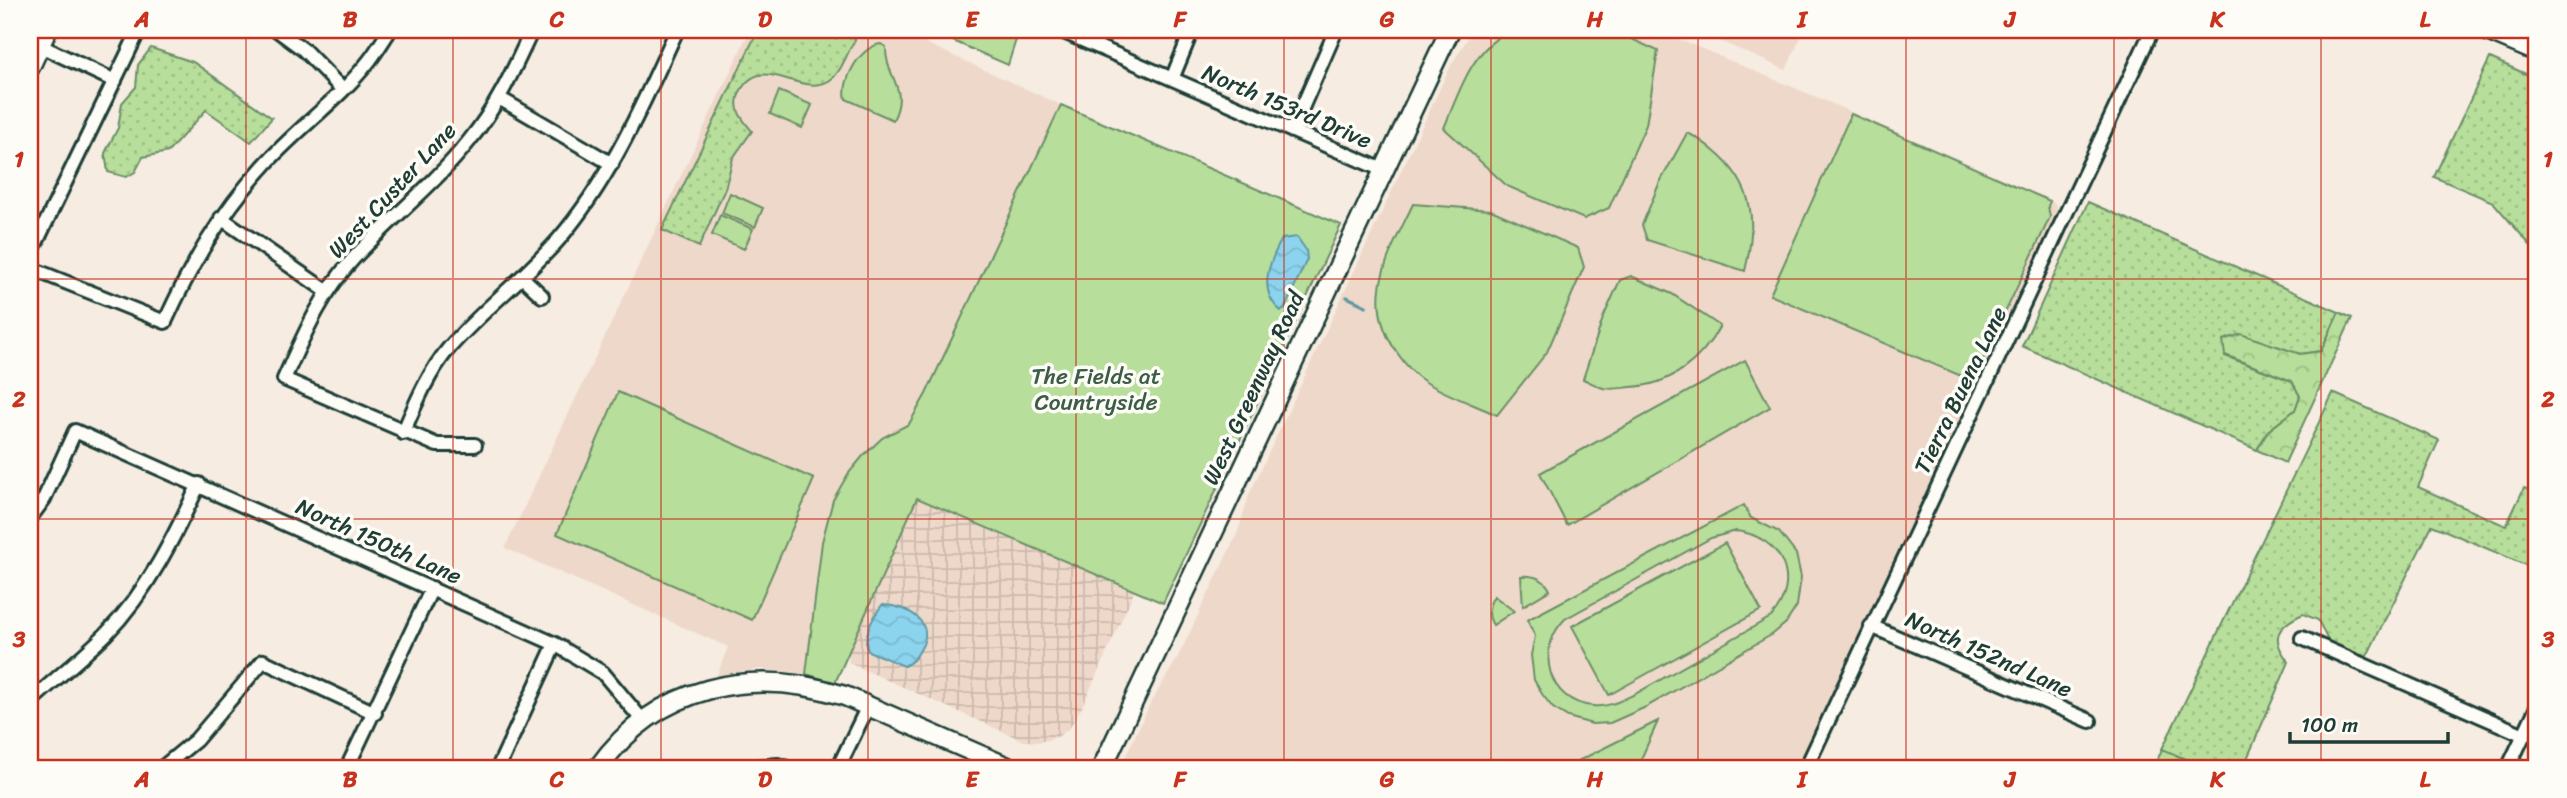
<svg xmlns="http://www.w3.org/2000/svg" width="2567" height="798" font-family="Sriracha,sans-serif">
	<defs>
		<pattern id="industrial-grid" width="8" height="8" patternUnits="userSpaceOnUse" patternTransform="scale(1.75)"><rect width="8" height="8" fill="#eed8c9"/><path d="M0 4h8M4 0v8" fill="none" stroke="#ccbaad"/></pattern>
		<pattern id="grass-dots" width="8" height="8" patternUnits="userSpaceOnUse" patternTransform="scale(1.75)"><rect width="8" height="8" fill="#b7de9a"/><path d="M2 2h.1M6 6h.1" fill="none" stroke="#9dbf85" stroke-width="1.8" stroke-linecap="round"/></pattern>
		<pattern id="forest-crowns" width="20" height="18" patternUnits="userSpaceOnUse" patternTransform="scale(1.75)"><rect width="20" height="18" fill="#b7de9a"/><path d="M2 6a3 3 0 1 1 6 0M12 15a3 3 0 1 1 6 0" fill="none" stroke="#9dbf85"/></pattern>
		<pattern id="water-waves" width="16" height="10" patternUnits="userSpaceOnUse" patternTransform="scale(1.75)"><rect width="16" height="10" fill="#8cd4ee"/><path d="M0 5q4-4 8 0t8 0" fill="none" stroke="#78b7cd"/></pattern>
	</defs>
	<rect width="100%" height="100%" fill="#f6ece2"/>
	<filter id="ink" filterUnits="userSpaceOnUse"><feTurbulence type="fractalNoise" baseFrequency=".0143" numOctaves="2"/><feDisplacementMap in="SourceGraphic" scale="14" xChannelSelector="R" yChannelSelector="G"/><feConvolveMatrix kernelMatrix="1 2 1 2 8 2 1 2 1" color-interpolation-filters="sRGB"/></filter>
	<g filter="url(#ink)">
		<path fill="#eed8c9" d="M 750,30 L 897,30 L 1061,105 L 926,394 L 909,424 L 882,438 L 848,474 L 827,519 L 806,674 L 760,669 L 717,675 L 728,647 L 505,548 Z
			M 1473,30 L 1627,30 L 1674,37 L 1835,105 L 2051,200 L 2057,207 L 2058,217 L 1800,768 L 1120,768 L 1150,704 L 1177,659 L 1238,532 L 1249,495 L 1451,65 Z
			M 1695,30 L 1804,30 L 1786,70 Z"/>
		<path fill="url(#industrial-grid)" d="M 917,498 L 1135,590 L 1082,707 L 1069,729 L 1057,737 L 1040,742 L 1024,741 L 849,663 L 848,656 Z"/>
		<path fill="url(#grass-dots)" stroke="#6b8e67" stroke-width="2" d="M 758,30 L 853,30 L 855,40 C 846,53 841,78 824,83 C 795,93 760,53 740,92 C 732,108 742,119 752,131 L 733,158 L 725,189 L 699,247 L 662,230 Z
			M 151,48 L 193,62 L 272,118 L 251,142 L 206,110 L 168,152 L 143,157 L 135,172 L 126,177 L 108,172 L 105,153 L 118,128 L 122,103 L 136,87 L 138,65 Z
			M 2490,58 L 2537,79 L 2537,253 L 2493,202 L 2434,177 Z
			M 2088,202 L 2339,312 L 2321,351 L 2300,354 L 2241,335 L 2225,356 L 2292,381 L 2300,396 L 2295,410 L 2268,431 L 2257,450 L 2022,346 Z
			M 2333,393 L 2439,440 L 2418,487 L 2506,526 L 2524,488 L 2537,493 L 2537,570 L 2432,525 L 2365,660 L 2330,645 L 2318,620 L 2303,614 C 2277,626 2269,638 2289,662 L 2243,768 L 2205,768 L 2162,749 Z"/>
		<path fill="url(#forest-crowns)" stroke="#6b8e67" stroke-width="2" d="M 2339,312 L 2352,318 L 2285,463 L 2257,450 L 2268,431 L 2295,410 L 2300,396 L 2292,381 L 2225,355 L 2223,340 L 2241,334 L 2300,354 L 2321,351 Z
			M 2162,749 L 2205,768 L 2154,768 Z"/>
		<path fill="#b7de9a" stroke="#6b8e67" stroke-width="2" fill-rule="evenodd" d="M 928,30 L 1019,30 L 1008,65 Z
			M 1510,30 L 1612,30 L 1658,51 L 1646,125 L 1609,208 L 1584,219 L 1507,186 L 1444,128 C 1460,90 1471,50 1510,30 Z
			M 881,44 L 886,47 C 885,78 910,87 893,120 L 846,99 C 841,81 860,46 881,44 Z
			M 779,91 L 812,105 L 802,128 L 770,114 Z
			M 1061,105 L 1341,225 L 1163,603 L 917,498 L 835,683 L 806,674 L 822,542 L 833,500 L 848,474 L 863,456 L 882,438 L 909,424 L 926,394 Z
			M 1851,114 L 2050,201 L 2048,206 L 2050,217 L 1973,381 L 1770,295 Z
			M 1687,133 C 1697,137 1706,144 1714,151 C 1755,185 1757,222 1745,271 L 1647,240 L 1642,225 L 1659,184 Z
			M 730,193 L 763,208 L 755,227 L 722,213 Z
			M 1413,204 L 1491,210 L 1578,248 L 1584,267 L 1547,352 L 1497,415 C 1473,404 1446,395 1424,381 C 1413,374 1405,364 1398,354 C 1359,300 1389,255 1413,204 Z
			M 720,215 L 753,229 L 744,249 L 712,235 Z
			M 1631,276 L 1672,294 L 1720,326 C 1701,361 1671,385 1631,387 C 1622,388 1612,390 1603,388 C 1597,386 1590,382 1583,379 L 1603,318 L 1620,280 Z
			M 1745,360 L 1770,407 L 1567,525 L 1540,473 Z
			M 618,392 L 814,479 L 752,620 L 557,534 Z
			M 1744,505 L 1751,518 L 1779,532 L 1796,554 L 1801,577 L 1797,606 L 1786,623 L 1773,634 L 1646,707 L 1610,723 L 1592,724 L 1568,717 L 1553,708 L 1542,694 L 1534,680 L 1531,655 L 1535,636 L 1527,620 ZM 1736,531 C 1781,536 1803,581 1771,617 L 1635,694 C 1622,700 1608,708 1593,706 C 1547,702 1535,649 1565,619 L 1711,538 Z
			M 1725,543 L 1761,610 L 1609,695 L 1572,626 Z
			M 1521,576 C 1534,575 1544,578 1550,590 L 1523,606 Z
			M 1494,596 L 1514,611 L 1493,625 C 1487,616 1488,605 1494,596 Z
			M 1658,721 L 1637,768 L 1578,768 L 1576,762 Z"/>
		<path fill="url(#water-waves)" stroke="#6098a4" stroke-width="2" d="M 1297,237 L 1306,250 L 1307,259 L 1284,310 L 1281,311 C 1257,291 1269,262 1282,239 Z
			M 882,605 C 908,605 937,623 920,650 C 916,658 911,663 904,666 L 868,651 C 862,637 873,617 882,605 Z"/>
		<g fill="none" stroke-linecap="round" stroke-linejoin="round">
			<path stroke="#6098a4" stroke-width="3.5" d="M 1347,297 L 1366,306
				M 1126,764 L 1135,768"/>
			<g stroke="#1f3d34" stroke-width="18">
				<path id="street" d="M 277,30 L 304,50 L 342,89
					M 1059,30 L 1383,170
					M 30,41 L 115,81
					M 1172,79 L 1192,30
					M 499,98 L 612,164
					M 1292,131 L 1336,30
					M 221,218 L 328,292
					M 30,262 L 34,247 L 139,30
					M 30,268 L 165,322 C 191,265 220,214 262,168 C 295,130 338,101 369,61 C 377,51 383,40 390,30
					M 522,277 L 542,296
					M 403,433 C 416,403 428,373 449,348 C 483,309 525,278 559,239 C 612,177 643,103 677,30
					M 475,445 L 437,445 L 284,379 C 303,337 321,294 353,259 C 390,219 435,184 469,141 C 497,107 514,69 532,30
					M 30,518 L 44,499 L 75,431 L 555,644 L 603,673 L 643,721
					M 1871,626 L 2090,721
					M 2302,638 L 2524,735
					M 30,702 C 55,679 82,658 106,634 C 148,591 174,537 199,484
					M 162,768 L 196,740 L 263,661 L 375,713
					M 347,768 L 432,588
					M 498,768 L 555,644
					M 742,768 L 778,765 L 787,768
					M 838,768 L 868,706
					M 1806,768 L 2152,30
					M 2508,768 L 2537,707"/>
			</g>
			<g stroke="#1f3d34" stroke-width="23">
				<path id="secondary" d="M 2485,30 L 2537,52
					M 30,67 L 47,30
					M 598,768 C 657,685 751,666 845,696 L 1010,768
					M 1102,768 L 1450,30"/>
			</g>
			<use href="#street" stroke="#fdfcf7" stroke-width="12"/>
			<use href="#secondary" stroke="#fdfcf7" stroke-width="18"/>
		</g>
	</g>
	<path fill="none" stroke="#c8321e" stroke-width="2" stroke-opacity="0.55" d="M 246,30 L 246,768M 453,30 L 453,768M 661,30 L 661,768M 868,30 L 868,768M 1076,30 L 1076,768M 1284,30 L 1284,768M 1491,30 L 1491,768M 1698,30 L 1698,768M 1906,30 L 1906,768M 2114,30 L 2114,768M 2321,30 L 2321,768M 30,279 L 2537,279M 30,519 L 2537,519"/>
	<g text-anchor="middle" stroke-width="7" stroke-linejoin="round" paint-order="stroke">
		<g font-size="23" fill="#1f3d34" stroke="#fdfcf7">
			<text transform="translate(1287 106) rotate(23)" y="8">North 153rd Drive</text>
			<text transform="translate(392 190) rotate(-47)" y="8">West Custer Lane</text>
			<text transform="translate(1253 388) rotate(-65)" y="8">West Greenway Road</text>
			<text transform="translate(1960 390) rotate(-64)" y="8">Tierra Buena Lane</text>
			<text transform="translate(379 541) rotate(24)" y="8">North 150th Lane</text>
			<text transform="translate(1989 654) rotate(24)" y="8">North 152nd Lane</text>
		</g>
		<g font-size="23" fill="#3d5d48" stroke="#fdfcf7">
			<text x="1096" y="384">The Fields at<tspan x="1096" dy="26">Countryside</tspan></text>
		</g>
	</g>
	<rect width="2567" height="798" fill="none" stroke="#fdfcf7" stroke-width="77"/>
	<path d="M2290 732v10h158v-10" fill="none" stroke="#1f3d34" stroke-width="3.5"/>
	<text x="2301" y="732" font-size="21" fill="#1f3d34" stroke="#fdfcf7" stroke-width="5" paint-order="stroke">100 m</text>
	<rect x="38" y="38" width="2490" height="722" fill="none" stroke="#c8321e" stroke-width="2.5"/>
	<g font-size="23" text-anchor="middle" font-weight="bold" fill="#c8321e">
		<text x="142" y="27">A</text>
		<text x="350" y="27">B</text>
		<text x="557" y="27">C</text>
		<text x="765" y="27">D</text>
		<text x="972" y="27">E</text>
		<text x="1180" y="27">F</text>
		<text x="1387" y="27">G</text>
		<text x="1595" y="27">H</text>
		<text x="1802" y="27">I</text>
		<text x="2010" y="27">J</text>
		<text x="2217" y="27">K</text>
		<text x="2425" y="27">L</text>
		<text x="19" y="167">1</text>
		<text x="2548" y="167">1</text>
		<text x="19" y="407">2</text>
		<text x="2548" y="407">2</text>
		<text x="19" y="647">3</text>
		<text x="2548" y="647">3</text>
		<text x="142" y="787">A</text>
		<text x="350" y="787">B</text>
		<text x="557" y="787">C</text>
		<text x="765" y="787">D</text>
		<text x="972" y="787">E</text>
		<text x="1180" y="787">F</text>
		<text x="1387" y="787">G</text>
		<text x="1595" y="787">H</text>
		<text x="1802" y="787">I</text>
		<text x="2010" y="787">J</text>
		<text x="2217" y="787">K</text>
		<text x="2425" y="787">L</text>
	</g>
</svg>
